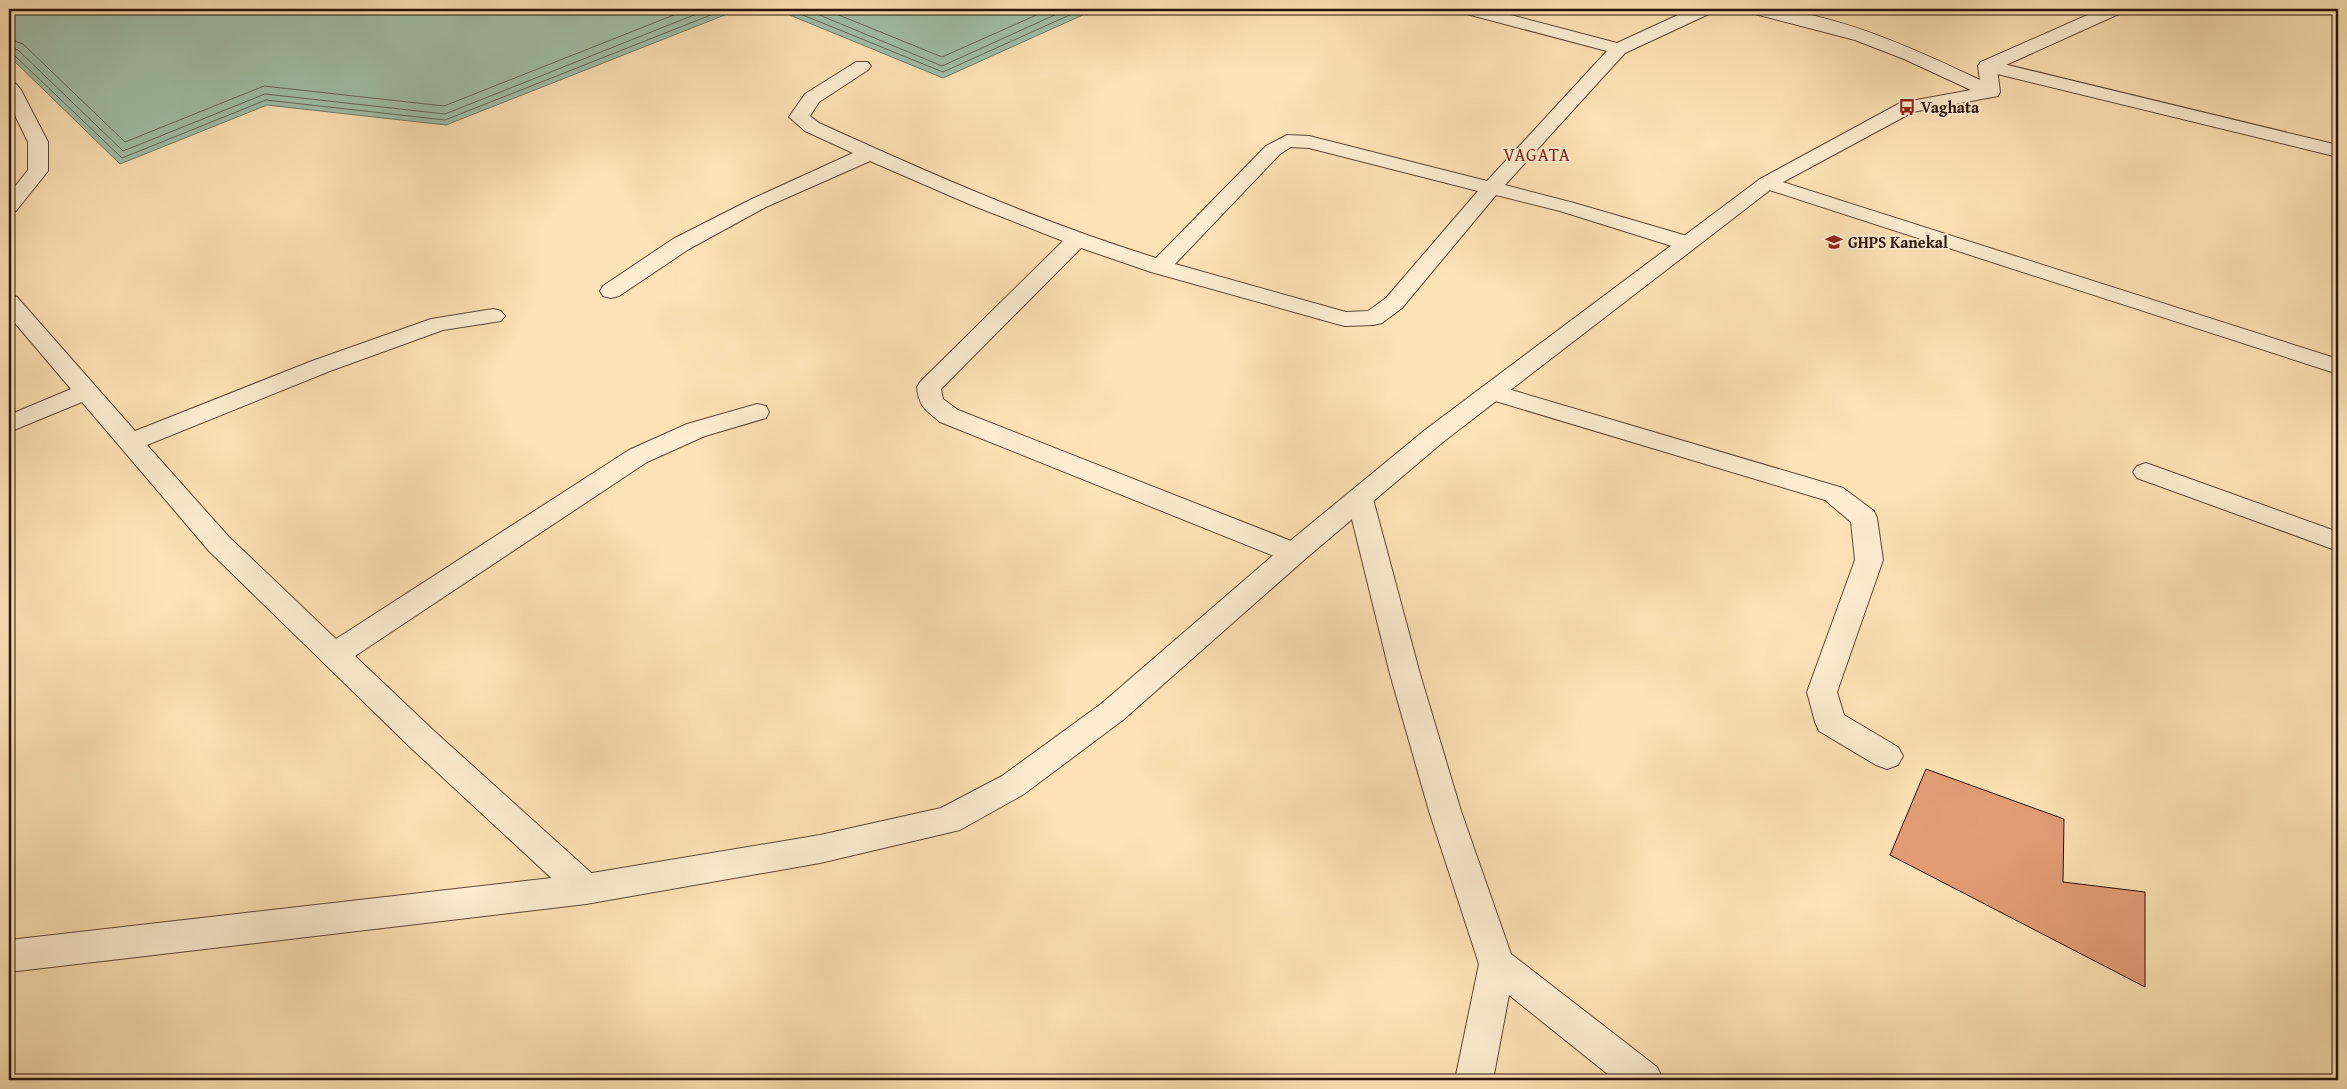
<svg xmlns="http://www.w3.org/2000/svg" width="2347" height="1089" font-family="'Gentium Book Plus',serif">
	<rect width="100%" height="100%" fill="#fce2b6"/>
	<filter id="stains"><feTurbulence type="fractalNoise" baseFrequency=".004" numOctaves="4"/><feColorMatrix values="0 0 0 0 .2 0 0 0 0 .09 0 0 0 0 .02 0 0 0 .5 -.17"/></filter>
	<radialGradient id="worn" r=".72"><stop offset=".6" stop-color="#630" stop-opacity="0"/><stop offset="1" stop-color="#630" stop-opacity=".3"/></radialGradient>
	<path fill="#a0bfa8" stroke="#707a68" d="M 9,9 L 740,9 L 446,125 L 267,105 L 120,164 L 9,56 Z
		M 775,9 L 1096,9 L 943,78 Z"/>
	<g fill="none" stroke-linecap="round" stroke-linejoin="round">
		<path stroke="#646858" stroke-width="1" d="M 788,9 L 943,72 L 1083,9
			M 805,9 L 942,66 L 1068,9
			M 824,9 L 942,57 L 1050,9
			M 9,39 L 23,44 L 125,142 L 264,86 L 444,106 L 689,9
			M 9,47 L 18,50 L 123,151 L 265,94 L 445,114 L 709,9
			M 9,53 L 14,55 L 122,158 L 266,100 L 445,120 L 726,9"/>
	</g>
	<path fill="#e29d76" stroke="#291208" d="M 1926,769 L 2064,819 L 2063,882 L 2145,892 L 2145,987 L 1890,855 Z"/>
	<g fill="none" stroke-linecap="round" stroke-linejoin="round">
		<g stroke="#5e4634" stroke-width="2">
			<path id="minor" d="M 1461,9 L 1488,9 L 1617,43 L 1691,9 L 1713,9 L 1711,13 L 1625,53 L 1505,185 L 1574,203 L 1694,238 L 1697,243 L 1694,248 L 1686,250 L 1678,248 L 1560,211 L 1496,195 L 1402,308 L 1382,323 L 1374,325 L 1345,326 L 1337,324 L 1151,272 L 1081,248 L 941,389 L 943,399 L 958,410 L 1304,546 L 1308,553 L 1304,560 L 1294,563 L 1284,560 L 940,422 C 925,409 919,407 917,387 L 920,382 L 1063,241 L 969,204 L 870,161 L 766,207 L 689,249 L 619,296 L 611,298 L 603,296 L 600,291 L 603,286 L 673,239 L 752,199 L 853,153 L 805,131 L 789,117 L 805,94 L 856,62 L 868,62 L 871,66 L 868,70 L 819,102 L 810,116 L 819,123 C 929,173 1040,222 1156,258 L 1266,146 L 1287,135 L 1309,136 L 1487,181 L 1607,51 L 1463,13 ZM 1291,147 L 1309,148 L 1478,191 L 1386,298 L 1368,311 L 1346,312 L 1175,264 L 1280,154 Z
				M 1987,60 L 2338,145 L 2338,157 L 1981,70 L 1978,66 L 1981,62 Z
				M 9,82 L 16,84 L 21,90 L 48,142 L 48,171 L 16,211 L 9,213 L 9,194 L 28,170 L 28,142 L 9,103 Z
				M 1767,177 L 2338,359 L 2338,374 L 1760,187 L 1757,183 L 1760,179 Z
				M 9,295 L 17,297 L 135,431 L 312,361 L 431,319 L 493,309 L 501,311 L 505,316 L 501,321 L 443,330 L 330,371 L 147,445 L 229,537 L 336,639 L 629,450 L 687,424 L 757,404 L 766,406 L 769,412 L 766,418 L 705,436 L 647,462 L 355,656 L 433,730 L 598,879 L 603,889 L 598,899 L 586,904 L 574,899 L 411,748 L 209,551 L 82,402 L 9,432 L 9,415 L 71,389 L 9,316 Z
				M 1491,384 L 1843,488 L 1874,511 L 1877,518 L 1883,560 L 1837,692 L 1844,715 L 1898,747 L 1903,756 L 1898,765 L 1887,769 L 1876,765 L 1819,731 L 1815,722 L 1807,692 L 1855,560 L 1851,522 L 1825,500 L 1482,397 L 1479,392 L 1482,387 Z
				M 2146,463 L 2338,532 L 2338,551 L 2137,478 L 2133,472 L 2137,466 Z
				M 1360,490 L 1369,493 L 1373,499 L 1420,674 L 1461,811 L 1511,954 L 1657,1067 L 1663,1080 L 1615,1080 L 1509,995 L 1493,1080 L 1455,1080 L 1479,964 L 1429,811 L 1390,674 L 1347,499 L 1351,493 Z"/>
		</g>
		<g stroke="#5e4634" stroke-width="2">
			<path id="tertiary" d="M 1748,9 C 1818,4 1917,50 1980,80 L 1978,66 L 1981,62 L 2101,9 L 2124,9 L 2121,13 L 1997,69 L 2000,92 L 1998,96 L 1913,112 L 1774,187 L 1443,442 L 1304,560 L 1123,720 L 1024,794 L 960,830 L 820,863 L 586,904 L 9,972 L 9,940 L 586,874 L 820,835 L 941,808 L 1002,776 L 1101,704 L 1284,546 L 1425,430 L 1760,179 L 1900,103 L 1971,90 L 1904,59 L 1855,40 L 1751,13 Z"/>
		</g>
		<use href="#minor" fill="#fdecd0" fill-rule="evenodd"/>
		<use href="#tertiary" fill="#fdecd0" fill-rule="evenodd"/>
	</g>
	<defs>
		<g id="bus-bare" transform="scale(1.35)"><path d="M-5-6H5V4H4V6H2V4H-2V6H-4V4H-5ZM-3.5-4V0h7V-4ZM-3.5 1.2v1.5H-2V1.2ZM2 1.2v1.5H3.5V1.2Z" fill="#8f2418" stroke="#fdecd0" stroke-width="2.5" paint-order="stroke"/></g>
		<g id="school-bare" transform="scale(1.35)"><path d="M0-5L7-2L0 1L-7-2ZM-4 1L0 2.5L4 1V4Q0 6-4 4Z" fill="#8f2418" stroke="#fdecd0" stroke-width="2.5" paint-order="stroke"/></g>
	</defs>
	<g fill-rule="evenodd">
		<use href="#bus-bare" x="1907" y="107"/>
		<use href="#school-bare" x="1834" y="242"/>
	</g>
	<g text-anchor="middle" stroke-width="4" stroke-linejoin="round" paint-order="stroke">
		<g font-size="16" font-weight="bold" fill="#291208" stroke="#fdecd0" text-anchor="start">
			<text x="1921" y="113">Vaghata</text>
			<text x="1848" y="248">GHPS Kanekal</text>
		</g>
		<g font-size="18" letter-spacing="1" fill="#7a1f14" stroke="#fdecd0">
			<text x="1537" y="161">VAGATA</text>
		</g>
	</g>
	<rect width="2347" height="1089" fill="none" stroke="#fce2b6" stroke-width="30"/>
	<rect x="10" y="10" width="2327" height="1069" fill="none" stroke="#291208" stroke-width="2.5"/>
	<rect x="15" y="15" width="2317" height="1059" fill="none" stroke="#291208"/>
	<rect width="100%" height="100%" filter="url(#stains)"/>
	<rect width="100%" height="100%" fill="url(#worn)"/>
</svg>
